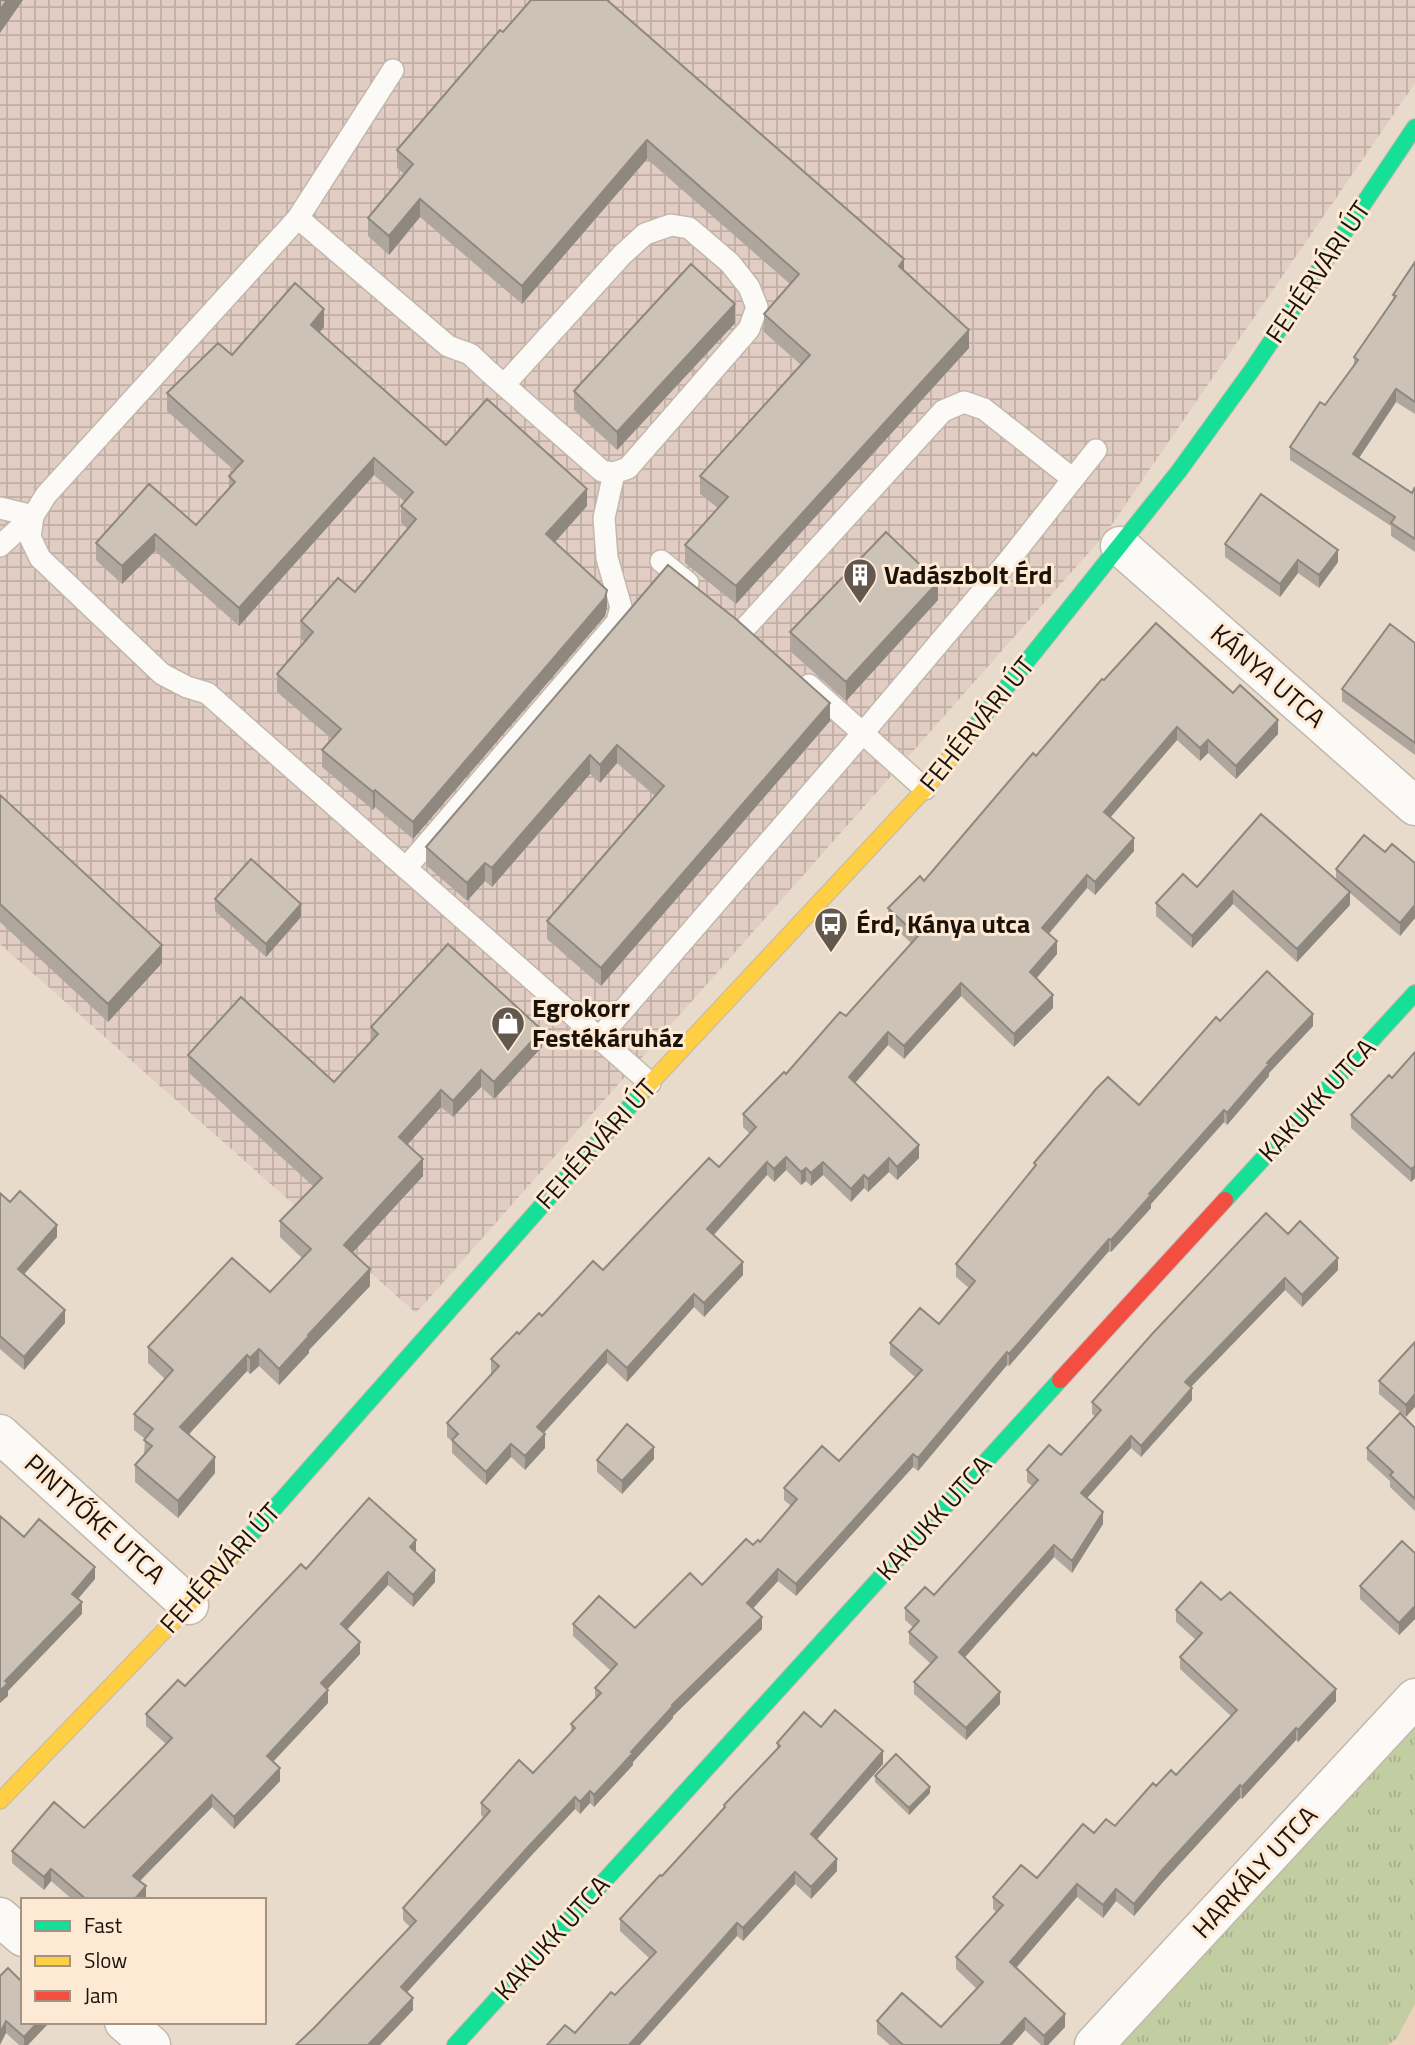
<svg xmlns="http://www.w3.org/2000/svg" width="1415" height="2045" font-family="'Titillium Web',sans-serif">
	<defs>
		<pattern id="industrial-grid" width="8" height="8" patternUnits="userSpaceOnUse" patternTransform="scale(1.75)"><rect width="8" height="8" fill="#e1cdc3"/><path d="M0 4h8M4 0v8" fill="none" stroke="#c0afa6"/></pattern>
		<pattern id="grass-tufts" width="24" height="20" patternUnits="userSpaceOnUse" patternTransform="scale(1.75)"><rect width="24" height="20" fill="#c3cda2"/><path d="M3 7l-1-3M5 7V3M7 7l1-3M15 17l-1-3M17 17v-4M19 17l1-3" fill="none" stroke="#a7af8a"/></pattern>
	</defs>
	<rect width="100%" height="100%" fill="#e9dbcc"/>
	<path fill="#ebd3bb" d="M 1415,2004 L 1415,2045 L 1388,2045 L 1397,2038 Z"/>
	<path fill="url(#industrial-grid)" d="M 0,0 L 1415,0 L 1415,83 L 1106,533 L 416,1313 L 0,944 Z"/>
	<path fill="url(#grass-tufts)" d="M 1415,1727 L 1415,2004 L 1397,2038 L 1388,2045 L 1106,2045 Z"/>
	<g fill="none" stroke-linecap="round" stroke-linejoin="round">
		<g stroke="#c2b8ac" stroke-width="24">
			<path id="lane" d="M 393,70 L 298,218 L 46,495 L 33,516 L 30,537 L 40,558 L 162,674 L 187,687 L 207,693 L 650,1083
				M 298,218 L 448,346 L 470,354 L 488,371 L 602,471 L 614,473 L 628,468 L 749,329 L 757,307 L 749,287 L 730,263 L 689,228 L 671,225 L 645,234 L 622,255 L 504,385
				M 0,508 L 33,516
				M 0,546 L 33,516
				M 661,561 L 688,583
				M 745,628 L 943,411 L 964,402 L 984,409 L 1073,479
				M 809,685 L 925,789
				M 406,868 L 617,622 L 621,607 L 607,558 L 604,518 L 614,473
				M 599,1038 L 863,733 L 1009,560 L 1096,450"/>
		</g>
		<g stroke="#c2b8ac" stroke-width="41">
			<path id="street" d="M 1120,546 L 1415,806
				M 0,1434 L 189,1605
				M 0,1917 L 23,1937
				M 124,2022 L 151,2045
				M 1094,2045 L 1415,1698"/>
		</g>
		<g stroke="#c2b8ac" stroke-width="18">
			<path id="fast" d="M 973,729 L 1179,471 L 1252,370 L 1415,127
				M 1225,1200 L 1415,993
				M 234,1554 L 644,1090
				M 455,2045 L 1060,1380"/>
		</g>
		<g stroke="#c2b8ac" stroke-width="18">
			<path id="slow" d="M 644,1090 L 925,789 L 973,729
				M 0,1801 L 189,1605 L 234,1554"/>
		</g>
		<g stroke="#c2b8ac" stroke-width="18">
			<path id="jam" d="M 1060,1380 L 1225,1200"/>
		</g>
		<use href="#lane" stroke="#fcfaf7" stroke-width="21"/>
		<use href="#street" stroke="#fcfaf7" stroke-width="38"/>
		<use href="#fast" stroke="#16e098" stroke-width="16"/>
		<use href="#slow" stroke="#ffcf43" stroke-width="16"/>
		<use href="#jam" stroke="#f24e42" stroke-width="16"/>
	</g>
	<path fill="#afa79d" d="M 500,30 L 904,270 L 969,348 L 736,604 L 685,563 L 685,545 L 718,508 L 700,494 L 700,476 L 801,365 L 764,332 L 764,314 L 790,284 L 647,159 L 522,304 L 420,217 L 389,255 L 368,236 L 368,218 L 404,174 L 397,168 L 397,150 Z
		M 1415,262 L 1415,414 L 1396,402 L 1359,458 L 1412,493 L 1415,487 L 1415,552 L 1391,536 L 1391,526 L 1290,460 L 1290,447 L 1325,405 L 1354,365 L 1354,357 L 1393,300 L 1393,295 Z
		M 735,323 L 617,450 L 574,410 L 574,391 Z
		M 324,327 L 319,332 L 446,445 L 587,506 L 555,542 L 607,607 L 605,616 L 413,839 L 375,807 L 373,810 L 322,767 L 322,750 L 332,739 L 277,692 L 277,674 L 305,642 L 301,639 L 301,621 L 355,592 L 408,529 L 401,523 L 401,506 L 405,502 L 374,475 L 239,626 L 155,551 L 122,584 L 96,560 L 96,543 L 196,525 L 229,488 L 229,476 L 235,471 L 167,411 L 167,393 L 232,355 Z
		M 1225,544 L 1338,562 L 1319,588 L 1298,573 L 1280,597 L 1225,557 Z
		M 668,565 L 830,721 L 601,986 L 547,939 L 547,921 L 655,796 L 617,763 L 600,783 L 590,774 L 492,887 L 485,881 L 467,901 L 426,865 L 426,847 Z
		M 938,600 L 846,701 L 790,651 L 790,632 Z
		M 1415,643 L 1415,755 L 1342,701 L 1342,689 Z
		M 1104,680 L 1278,734 L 1236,779 L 1208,753 L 1200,761 L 1177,740 L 1110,817 L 1134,851 L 1095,895 L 1087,888 L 1049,934 L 1057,954 L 1036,978 L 1053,1008 L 1014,1047 L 961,996 L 904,1059 L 888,1045 L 855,1083 L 919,1158 L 897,1180 L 889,1172 L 868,1192 L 864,1188 L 851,1202 L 823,1175 L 811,1186 L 806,1181 L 801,1185 L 786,1170 L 774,1182 L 767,1175 L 714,1235 L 743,1275 L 704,1317 L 694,1307 L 627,1382 L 607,1363 L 544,1433 L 545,1448 L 525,1470 L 511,1457 L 486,1485 L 452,1453 L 452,1441 L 447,1437 L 447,1423 L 492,1374 L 491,1373 L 491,1359 L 519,1334 L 603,1270 L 719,1167 L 750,1134 L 743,1127 L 743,1114 L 786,1074 L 846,1016 L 911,943 L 888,921 L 888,908 L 924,881 Z
		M 0,795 L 162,963 L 108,1022 L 0,922 Z
		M 1385,852 L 1415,863 L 1415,918 L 1400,936 L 1350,893 L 1350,905 L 1297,962 L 1233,904 L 1192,948 L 1156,916 L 1156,903 L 1197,887 L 1336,880 L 1336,869 Z
		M 215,899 L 301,917 L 266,957 L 215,911 Z
		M 1220,1021 L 1313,1026 L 1269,1073 L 1269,1076 L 1227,1125 L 1224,1122 L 1151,1204 L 1151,1208 L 1111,1252 L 1109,1251 L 1009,1366 L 1007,1365 L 918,1471 L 913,1467 L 796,1596 L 778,1581 L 753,1608 L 762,1629 L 673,1716 L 673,1718 L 633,1762 L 633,1765 L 594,1807 L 590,1803 L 580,1814 L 575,1809 L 529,1858 L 407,1992 L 413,2010 L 380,2045 L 296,2045 L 314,2028 L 410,1927 L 403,1920 L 403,1908 L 484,1818 L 481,1815 L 481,1803 L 533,1773 L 571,1733 L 571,1724 L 595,1699 L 595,1688 L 611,1671 L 573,1636 L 573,1624 L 635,1628 L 702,1585 L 753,1545 L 760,1542 L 791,1506 L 784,1500 L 784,1488 L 839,1461 L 915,1377 L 890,1355 L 890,1343 L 939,1324 L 969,1288 L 956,1277 L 956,1264 L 1034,1167 L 1034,1163 L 1139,1105 Z
		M 371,1027 L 542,1047 L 494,1099 L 481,1087 L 453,1117 L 441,1107 L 407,1145 L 423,1176 L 352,1253 L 370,1286 L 309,1350 L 309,1353 L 279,1385 L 259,1366 L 250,1374 L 247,1371 L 188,1434 L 215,1473 L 178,1518 L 135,1482 L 135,1465 L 144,1455 L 145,1439 L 134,1430 L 134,1414 L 165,1379 L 148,1363 L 148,1347 L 270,1292 L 302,1258 L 280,1237 L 280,1221 L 313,1186 L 188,1072 L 188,1055 L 334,1082 L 371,1042 Z
		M 1415,1052 L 1415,1178 L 1411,1182 L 1351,1128 L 1351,1115 L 1392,1078 Z
		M 0,1193 L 10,1202 L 57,1237 L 24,1274 L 65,1323 L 24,1370 L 0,1349 Z
		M 1288,1234 L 1338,1270 L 1302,1307 L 1285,1290 L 1191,1387 L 1192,1400 L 1141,1457 L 1131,1448 L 1087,1498 L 1103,1524 L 1072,1573 L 1054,1557 L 965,1657 L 1000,1704 L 966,1740 L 914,1694 L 914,1682 L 931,1664 L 909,1644 L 909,1632 L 914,1628 L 905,1620 L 905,1608 L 934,1595 L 1032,1486 L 1027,1482 L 1027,1470 L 1061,1455 L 1095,1416 L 1092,1414 L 1092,1402 Z
		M 1415,1342 L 1406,1417 L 1379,1394 L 1379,1381 Z
		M 1415,1428 L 1415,1511 L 1390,1487 L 1390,1481 L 1367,1460 L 1367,1448 Z
		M 654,1459 L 622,1494 L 597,1472 L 597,1460 Z
		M 416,1553 L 435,1582 L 413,1607 L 388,1585 L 347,1630 L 360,1654 L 327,1689 L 328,1703 L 273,1762 L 280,1781 L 234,1829 L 212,1807 L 140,1881 L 146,1899 L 145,1900 L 73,1900 L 51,1881 L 44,1890 L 12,1863 L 12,1851 L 84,1828 L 166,1744 L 146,1726 L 146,1714 L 185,1686 L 306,1569 Z
		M 1415,1553 L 1415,1619 L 1399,1635 L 1360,1599 L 1360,1586 Z
		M 1176,1610 L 1336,1701 L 1298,1742 L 1296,1740 L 1242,1799 L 1240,1798 L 1163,1882 L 1134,1916 L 1116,1901 L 1103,1918 L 1077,1897 L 1016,1968 L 1065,2027 L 1048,2045 L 1041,2045 L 1025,2030 L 1012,2045 L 890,2045 L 877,2034 L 877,2021 L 941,2027 L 977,1989 L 956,1969 L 956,1957 L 996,1912 L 993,1909 L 993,1897 L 1037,1878 L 1094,1833 L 1115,1826 L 1156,1786 L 1176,1775 L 1231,1716 L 1180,1669 L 1180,1657 L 1196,1640 L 1176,1622 Z
		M 821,1727 L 883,1764 L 817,1839 L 837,1871 L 811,1899 L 795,1884 L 743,1941 L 737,1936 L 575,2033 L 615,1995 L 649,1958 L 620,1931 L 620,1919 L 662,1876 L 724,1809 L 724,1805 L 777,1750 L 777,1743 Z
		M 875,1776 L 930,1793 L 909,1815 L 875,1782 Z
		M 0,1976 L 28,2045 L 19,2045 L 6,2033 Z"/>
	<path fill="#8f887f" d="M 7,0 L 23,0 L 0,33 L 0,10 Z
		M 647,140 L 647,159 L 522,304 L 522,286 Z
		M 420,199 L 420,217 L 389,255 L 389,236 Z
		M 904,259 L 904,278 L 899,266 Z
		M 735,304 L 735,323 L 617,450 L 617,432 Z
		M 324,309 L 324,327 L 311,342 L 311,325 Z
		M 969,330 L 969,348 L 736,604 L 736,586 Z
		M 1396,389 L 1396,402 L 1353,467 L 1353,454 Z
		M 374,458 L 374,475 L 239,626 L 239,608 Z
		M 587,489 L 587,506 L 546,552 L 546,534 Z
		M 155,534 L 155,551 L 122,584 L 122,566 Z
		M 1338,550 L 1338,562 L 1319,588 L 1319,575 Z
		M 1298,560 L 1298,573 L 1280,597 L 1280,584 Z
		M 938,582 L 938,600 L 846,701 L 846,682 Z
		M 607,590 L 607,607 L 605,616 L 413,839 L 413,822 Z
		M 830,703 L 830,721 L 601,986 L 601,968 Z
		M 1278,720 L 1278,734 L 1236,779 L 1236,766 Z
		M 1177,727 L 1177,740 L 1104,825 L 1104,812 Z
		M 1208,740 L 1208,753 L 1200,761 L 1200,748 Z
		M 617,745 L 617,763 L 600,783 L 600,765 Z
		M 590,755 L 590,774 L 492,887 L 492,868 Z
		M 375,790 L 375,807 L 373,810 L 373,792 Z
		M 1134,838 L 1134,851 L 1095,895 L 1095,882 Z
		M 485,863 L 485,881 L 467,901 L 467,883 Z
		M 1087,875 L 1087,888 L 1042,941 L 1042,928 Z
		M 1233,891 L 1233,904 L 1192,948 L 1192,936 Z
		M 1350,892 L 1350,905 L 1297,962 L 1297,949 Z
		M 301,904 L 301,917 L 266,957 L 266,944 Z
		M 1415,905 L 1415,918 L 1400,936 L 1400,923 Z
		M 1057,941 L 1057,954 L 1030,986 L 1030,972 Z
		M 162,945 L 162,963 L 108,1022 L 108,1004 Z
		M 961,983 L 961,996 L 904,1059 L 904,1046 Z
		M 1053,995 L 1053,1008 L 1014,1047 L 1014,1034 Z
		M 1313,1014 L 1313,1026 L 1269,1073 L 1269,1076 L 1227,1125 L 1227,1113 L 1267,1063 Z
		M 542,1030 L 542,1047 L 494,1099 L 494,1082 Z
		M 888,1032 L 888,1045 L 849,1090 L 849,1077 Z
		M 481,1070 L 481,1087 L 453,1117 L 453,1101 Z
		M 441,1090 L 441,1107 L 399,1154 L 399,1137 Z
		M 1224,1110 L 1224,1122 L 1151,1204 L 1151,1208 L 1111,1252 L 1111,1240 L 1149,1194 Z
		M 919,1145 L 919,1158 L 897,1180 L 897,1167 Z
		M 786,1157 L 786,1170 L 774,1182 L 774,1169 Z
		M 889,1158 L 889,1172 L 868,1192 L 868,1179 Z
		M 423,1159 L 423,1176 L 344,1262 L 344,1245 Z
		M 767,1162 L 767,1175 L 707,1242 L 707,1229 Z
		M 823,1162 L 823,1175 L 811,1186 L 811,1173 Z
		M 1415,1166 L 1415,1178 L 1411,1182 L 1411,1169 Z
		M 806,1168 L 806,1181 L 801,1185 L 801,1172 Z
		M 864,1175 L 864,1188 L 851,1202 L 851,1189 Z
		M 57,1225 L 57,1237 L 18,1281 L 18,1269 Z
		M 1109,1239 L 1109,1251 L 1009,1366 L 1009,1354 Z
		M 1338,1258 L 1338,1270 L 1302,1307 L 1302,1295 Z
		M 743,1262 L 743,1275 L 704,1317 L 704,1303 Z
		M 370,1269 L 370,1286 L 309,1350 L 309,1353 L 279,1385 L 279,1369 L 308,1335 Z
		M 1285,1278 L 1285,1290 L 1185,1393 L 1185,1382 Z
		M 694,1294 L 694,1307 L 627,1382 L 627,1368 Z
		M 65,1310 L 65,1323 L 24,1370 L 24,1357 Z
		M 259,1349 L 259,1366 L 250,1374 L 250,1358 Z
		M 607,1350 L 607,1363 L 537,1440 L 537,1427 Z
		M 1007,1352 L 1007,1365 L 918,1471 L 918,1458 Z
		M 247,1355 L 247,1371 L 180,1444 L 180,1427 Z
		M 1192,1388 L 1192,1400 L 1141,1457 L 1141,1446 Z
		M 1415,1394 L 1415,1407 L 1406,1417 L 1406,1405 Z
		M 545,1434 L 545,1448 L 525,1470 L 525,1456 Z
		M 1131,1436 L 1131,1448 L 1081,1505 L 1081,1493 Z
		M 511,1444 L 511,1457 L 486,1485 L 486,1472 Z
		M 654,1447 L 654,1459 L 622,1494 L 622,1481 Z
		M 913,1454 L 913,1467 L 796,1596 L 796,1584 Z
		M 215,1457 L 215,1473 L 178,1518 L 178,1501 Z
		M 1103,1512 L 1103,1524 L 1072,1573 L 1072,1561 Z
		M 416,1540 L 416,1553 L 410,1547 Z
		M 1054,1545 L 1054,1557 L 959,1664 L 959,1652 Z
		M 95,1567 L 95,1579 L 72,1606 L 72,1594 Z
		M 778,1569 L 778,1581 L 747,1615 L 747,1603 Z
		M 435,1570 L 435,1582 L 413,1607 L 413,1595 Z
		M 388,1572 L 388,1585 L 341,1636 L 341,1624 Z
		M 82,1602 L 82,1614 L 8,1691 L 8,1696 L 0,1703 L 0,1691 L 5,1681 Z
		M 1415,1606 L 1415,1619 L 1399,1635 L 1399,1623 Z
		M 762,1617 L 762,1629 L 673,1716 L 673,1718 L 633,1762 L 633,1765 L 594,1807 L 594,1795 L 672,1705 Z
		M 360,1642 L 360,1654 L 321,1696 L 321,1683 Z
		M 1336,1689 L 1336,1701 L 1298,1742 L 1298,1730 Z
		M 328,1690 L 328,1703 L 267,1768 L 267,1756 Z
		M 1000,1692 L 1000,1704 L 966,1740 L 966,1728 Z
		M 1296,1728 L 1296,1740 L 1242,1799 L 1242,1787 Z
		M 883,1751 L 883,1764 L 811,1846 L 811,1834 Z
		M 280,1768 L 280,1781 L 234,1829 L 234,1817 Z
		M 1240,1785 L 1240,1798 L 1163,1882 L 1134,1916 L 1134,1904 L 1163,1869 Z
		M 930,1787 L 930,1793 L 909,1815 L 909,1808 Z
		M 590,1791 L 590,1803 L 580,1814 L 580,1802 Z
		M 212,1795 L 212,1807 L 133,1888 L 133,1876 Z
		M 575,1797 L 575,1809 L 529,1858 L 401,1999 L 401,1987 L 529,1846 Z
		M 837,1859 L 837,1871 L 811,1899 L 811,1887 Z
		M 51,1869 L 51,1881 L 44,1890 L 44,1877 Z
		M 795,1872 L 795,1884 L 743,1941 L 743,1928 Z
		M 1077,1884 L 1077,1897 L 1010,1975 L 1010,1962 Z
		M 146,1886 L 146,1899 L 145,1900 L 134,1900 Z
		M 1116,1889 L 1116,1901 L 1103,1918 L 1103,1905 Z
		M 737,1923 L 737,1936 L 640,2045 L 629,2045 Z
		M 413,1998 L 413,2010 L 380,2045 L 368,2045 Z
		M 1065,2014 L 1065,2027 L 1048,2045 L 1044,2045 L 1044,2036 Z
		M 1025,2018 L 1025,2030 L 1012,2045 L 1000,2045 Z
		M 6,2021 L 6,2033 L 0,2045 L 0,2033 Z
		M 38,2022 L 50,2022 L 28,2045 L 24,2045 L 24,2037 Z"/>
	<path fill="#ccc2b6" stroke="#8f887f" stroke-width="2" d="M 0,0 L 7,0 L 0,10 Z
		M 531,0 L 607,0 L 904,259 L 899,266 L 969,330 L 736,586 L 685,545 L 728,497 L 700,476 L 810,355 L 764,314 L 799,274 L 647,140 L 522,286 L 420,199 L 389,236 L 368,218 L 413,164 L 397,150 L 500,30 L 503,32 Z
		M 1415,262 L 1415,402 L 1396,389 L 1353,454 L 1412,493 L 1415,487 L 1415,539 L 1391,523 L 1395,517 L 1290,447 L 1320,402 L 1325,405 L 1358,360 L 1354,357 L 1396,296 L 1393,295 Z
		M 691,264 L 735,304 L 617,432 L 574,391 Z
		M 295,283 L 324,309 L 311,325 L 446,445 L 487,399 L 587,489 L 546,534 L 607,590 L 605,598 L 413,822 L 375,790 L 373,792 L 322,750 L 341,729 L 277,674 L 313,632 L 301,621 L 338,578 L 355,592 L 416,519 L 401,506 L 413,492 L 374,458 L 239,608 L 155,534 L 122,566 L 96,543 L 149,484 L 196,525 L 235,482 L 229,476 L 243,461 L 167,393 L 218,343 L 232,355 Z
		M 1261,494 L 1338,550 L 1319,575 L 1298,560 L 1280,584 L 1225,544 Z
		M 886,532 L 938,582 L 846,682 L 790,632 Z
		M 668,565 L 737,620 L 830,703 L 601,968 L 547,921 L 664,786 L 617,745 L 600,765 L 590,755 L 492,868 L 485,863 L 467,883 L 426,847 Z
		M 1156,623 L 1233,693 L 1240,685 L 1278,720 L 1236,766 L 1208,740 L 1200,748 L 1177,727 L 1104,812 L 1134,838 L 1095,882 L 1087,875 L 1042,928 L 1057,941 L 1030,972 L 1053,995 L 1014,1034 L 961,983 L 904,1046 L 888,1032 L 849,1077 L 919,1145 L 897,1167 L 889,1158 L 868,1179 L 864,1175 L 851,1189 L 823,1162 L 811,1173 L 806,1168 L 801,1172 L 786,1157 L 774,1169 L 767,1162 L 707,1229 L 743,1262 L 704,1303 L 694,1294 L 627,1368 L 607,1350 L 537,1427 L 545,1434 L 525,1456 L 511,1444 L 486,1472 L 452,1440 L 458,1434 L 447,1423 L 499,1366 L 491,1359 L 517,1332 L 519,1334 L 539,1313 L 542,1316 L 593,1261 L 603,1270 L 709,1158 L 719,1167 L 756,1127 L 743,1114 L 784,1072 L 786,1074 L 840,1012 L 846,1016 L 918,936 L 888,908 L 920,876 L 924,881 L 1033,753 L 1036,756 L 1102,679 L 1104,680 Z
		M 1390,624 L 1415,643 L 1415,743 L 1342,689 Z
		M 0,795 L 162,945 L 108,1004 L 0,904 Z
		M 1261,814 L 1350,892 L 1297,949 L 1233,891 L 1192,936 L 1156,903 L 1183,874 L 1197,887 Z
		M 1364,835 L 1385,852 L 1392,844 L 1415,863 L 1415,905 L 1400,923 L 1336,869 Z
		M 251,859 L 301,904 L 266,944 L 215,899 Z
		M 448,944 L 542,1030 L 494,1082 L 481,1070 L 453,1101 L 441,1090 L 399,1137 L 423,1159 L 344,1245 L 370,1269 L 308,1335 L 309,1336 L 279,1369 L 259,1349 L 250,1358 L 247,1355 L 180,1427 L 215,1457 L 178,1501 L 135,1465 L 152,1446 L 144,1440 L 153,1429 L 134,1414 L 173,1370 L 148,1347 L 232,1258 L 270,1292 L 311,1249 L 280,1221 L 322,1178 L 188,1055 L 241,997 L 334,1082 L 378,1034 L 371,1027 Z
		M 1267,971 L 1313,1014 L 1267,1063 L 1269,1064 L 1227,1113 L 1224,1110 L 1149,1194 L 1151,1195 L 1111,1240 L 1109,1239 L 1009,1354 L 1007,1352 L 918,1458 L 913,1454 L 796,1584 L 778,1569 L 747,1603 L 762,1617 L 672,1705 L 673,1706 L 631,1752 L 633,1753 L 594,1795 L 590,1791 L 580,1802 L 575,1797 L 529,1846 L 401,1987 L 413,1998 L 368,2045 L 296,2045 L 314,2028 L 416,1921 L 403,1908 L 490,1811 L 481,1803 L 519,1760 L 533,1773 L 575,1728 L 571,1724 L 601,1693 L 595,1688 L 617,1664 L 573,1624 L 599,1596 L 635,1628 L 690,1573 L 702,1585 L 746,1539 L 753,1545 L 758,1540 L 760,1542 L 797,1499 L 784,1488 L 822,1446 L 839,1461 L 922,1370 L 890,1343 L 920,1308 L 939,1324 L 975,1281 L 956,1264 L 1036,1165 L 1034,1163 L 1096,1089 L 1108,1077 L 1139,1105 L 1216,1017 L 1220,1021 Z
		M 1415,1052 L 1415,1166 L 1411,1169 L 1351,1115 L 1389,1075 L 1392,1078 Z
		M 20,1191 L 57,1225 L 18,1269 L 65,1310 L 24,1357 L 0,1336 L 0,1193 L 10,1202 Z
		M 1266,1213 L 1288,1234 L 1300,1221 L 1338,1258 L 1302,1295 L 1285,1278 L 1185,1382 L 1192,1388 L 1141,1446 L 1131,1436 L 1081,1493 L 1103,1512 L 1072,1561 L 1054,1545 L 959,1652 L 1000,1692 L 966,1728 L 914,1682 L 937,1657 L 909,1632 L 919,1621 L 905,1608 L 925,1587 L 934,1595 L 1038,1480 L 1027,1470 L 1049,1445 L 1061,1455 L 1101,1410 L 1092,1402 L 1153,1333 Z
		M 1415,1342 L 1415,1394 L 1406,1405 L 1379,1381 Z
		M 1400,1413 L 1415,1428 L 1415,1499 L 1390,1475 L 1393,1472 L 1367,1448 Z
		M 627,1424 L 654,1447 L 622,1481 L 597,1460 Z
		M 369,1498 L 416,1540 L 410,1547 L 435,1570 L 413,1595 L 388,1572 L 341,1624 L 360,1642 L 321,1683 L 328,1690 L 267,1756 L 280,1768 L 234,1817 L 212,1795 L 133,1876 L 146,1886 L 134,1900 L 87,1900 L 51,1869 L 44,1877 L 12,1851 L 54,1802 L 84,1828 L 172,1738 L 146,1714 L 178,1680 L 185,1686 L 301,1564 L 306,1569 Z
		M 0,1516 L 24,1537 L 39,1519 L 95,1567 L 72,1594 L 82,1602 L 5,1681 L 8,1683 L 0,1691 Z
		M 1402,1541 L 1415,1553 L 1415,1606 L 1399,1623 L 1360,1586 Z
		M 1201,1582 L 1221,1600 L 1230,1592 L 1336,1689 L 1298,1730 L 1296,1728 L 1242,1787 L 1240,1785 L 1163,1869 L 1134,1904 L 1116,1889 L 1103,1905 L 1077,1884 L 1010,1962 L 1065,2014 L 1044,2036 L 1025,2018 L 1000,2045 L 903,2045 L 877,2021 L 902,1993 L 941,2027 L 983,1982 L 956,1957 L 1003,1905 L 993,1897 L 1021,1865 L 1037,1878 L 1083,1824 L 1094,1833 L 1106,1819 L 1115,1826 L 1153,1783 L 1156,1786 L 1171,1770 L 1176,1775 L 1237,1710 L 1180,1657 L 1202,1633 L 1176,1610 Z
		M 835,1710 L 883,1751 L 811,1834 L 837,1859 L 811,1887 L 795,1872 L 743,1928 L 737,1923 L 629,2045 L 547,2045 L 565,2025 L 575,2033 L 611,1992 L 615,1995 L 656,1952 L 620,1919 L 660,1875 L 662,1876 L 725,1807 L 724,1805 L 780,1746 L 777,1743 L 804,1712 L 821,1727 Z
		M 896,1754 L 930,1787 L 909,1808 L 875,1776 Z
		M 8,1968 L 23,1983 L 23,2022 L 38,2022 L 24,2037 L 6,2021 L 0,2033 L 0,1976 Z"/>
	<defs>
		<g id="building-pin" transform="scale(1.75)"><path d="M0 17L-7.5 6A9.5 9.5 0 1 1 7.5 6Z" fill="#63584d" stroke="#fee9d4"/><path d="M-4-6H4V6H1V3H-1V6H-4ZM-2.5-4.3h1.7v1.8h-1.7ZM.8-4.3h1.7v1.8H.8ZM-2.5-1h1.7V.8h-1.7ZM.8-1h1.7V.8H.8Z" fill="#fff"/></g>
		<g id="bus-pin" transform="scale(1.75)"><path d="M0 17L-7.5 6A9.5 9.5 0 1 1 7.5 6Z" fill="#63584d" stroke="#fee9d4"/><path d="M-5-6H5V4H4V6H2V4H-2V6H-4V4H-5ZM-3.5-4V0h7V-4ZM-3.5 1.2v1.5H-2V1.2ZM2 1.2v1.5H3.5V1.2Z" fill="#fff"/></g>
		<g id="shop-pin" transform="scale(1.75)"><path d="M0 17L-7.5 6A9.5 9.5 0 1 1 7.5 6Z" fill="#63584d" stroke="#fee9d4"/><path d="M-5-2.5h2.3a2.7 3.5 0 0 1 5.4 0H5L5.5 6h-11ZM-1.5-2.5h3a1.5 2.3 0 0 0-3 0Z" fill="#fff"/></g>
	</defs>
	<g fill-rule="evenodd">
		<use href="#building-pin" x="860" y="575"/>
		<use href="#bus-pin" x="831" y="924"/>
		<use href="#shop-pin" x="508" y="1023"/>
	</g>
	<g text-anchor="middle" stroke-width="6" stroke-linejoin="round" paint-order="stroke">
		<g font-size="26" fill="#1b1209" stroke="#fee9d4">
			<text transform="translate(1318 272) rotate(-56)" y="9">FEHÉRVÁRI ÚT</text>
			<text transform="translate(1268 676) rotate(41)" y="9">KÁNYA UTCA</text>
			<text transform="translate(977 724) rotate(-51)" y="9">FEHÉRVÁRI ÚT</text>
			<text transform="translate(1317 1100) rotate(-47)" y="9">KAKUKK UTCA</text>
			<text transform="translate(596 1144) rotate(-48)" y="9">FEHÉRVÁRI ÚT</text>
			<text transform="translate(934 1518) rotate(-48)" y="9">KAKUKK UTCA</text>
			<text transform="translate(95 1519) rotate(42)" y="9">PINTYŐKE UTCA</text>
			<text transform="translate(220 1568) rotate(-48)" y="9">FEHÉRVÁRI ÚT</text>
			<text transform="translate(1255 1872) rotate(-47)" y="9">HARKÁLY UTCA</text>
			<text transform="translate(552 1938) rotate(-48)" y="9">KAKUKK UTCA</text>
		</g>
		<g font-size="26" font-weight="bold" fill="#1b1209" stroke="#fee9d4" text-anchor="start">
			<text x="884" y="584">Vadászbolt Érd</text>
			<text x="856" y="933">Érd, Kánya utca</text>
			<text x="532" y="1017">Egrokorr<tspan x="532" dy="30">Festékáruház</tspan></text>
		</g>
	</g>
	<rect x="21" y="1898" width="245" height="126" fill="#fee9d4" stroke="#a39383" stroke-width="2"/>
	<rect x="35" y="1921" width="35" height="10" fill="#16e098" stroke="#a39383" stroke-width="2"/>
	<text x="84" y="1933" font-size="21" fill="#1b1209">Fast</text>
	<rect x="35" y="1956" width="35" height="10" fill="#ffcf43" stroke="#a39383" stroke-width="2"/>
	<text x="84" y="1968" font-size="21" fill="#1b1209">Slow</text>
	<rect x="35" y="1991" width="35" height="10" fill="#f24e42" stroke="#a39383" stroke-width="2"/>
	<text x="84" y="2003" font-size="21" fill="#1b1209">Jam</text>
</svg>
